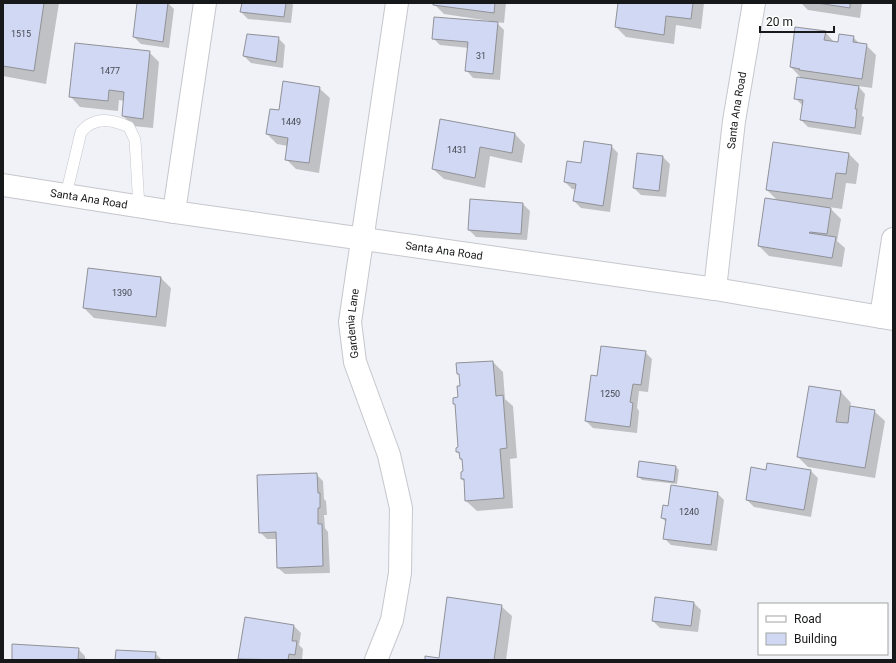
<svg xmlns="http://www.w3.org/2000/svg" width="896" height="663" font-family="Roboto,sans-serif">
	<rect width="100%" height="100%" fill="#f0f2f7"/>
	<path fill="#0003" d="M 3,3 L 59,3 L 46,84 L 3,76 Z
		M 138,3 L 168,3 L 174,9 L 169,48 L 141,44 L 134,37 Z
		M 243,3 L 291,3 L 293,5 L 291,23 L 248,19 L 241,12 Z
		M 434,3 L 506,3 L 504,23 L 496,22 L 504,30 L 500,80 L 473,78 L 467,71 L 469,48 L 440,45 L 433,38 L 490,23 L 490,21 L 444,14 L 434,4 Z
		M 619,3 L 704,3 L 701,29 L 676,25 L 674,44 L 626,37 L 616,27 Z
		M 801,3 L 862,3 L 860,18 L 808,10 Z
		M 825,32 L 835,43 L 853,37 L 860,44 L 866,45 L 876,55 L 872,88 L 858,86 L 865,94 L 862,116 L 864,117 L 861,135 L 808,127 L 801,120 L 803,106 L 795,98 L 802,79 L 791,67 Z
		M 278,38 L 285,45 L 283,68 L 251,63 L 244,56 Z
		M 149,52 L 159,62 L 153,128 L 133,126 L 123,116 L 124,101 L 119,100 L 118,111 L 80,107 L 70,96 Z
		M 319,88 L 330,98 L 319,173 L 296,169 L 286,159 L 288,146 L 277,144 L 267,134 L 280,111 Z
		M 441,121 L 515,134 L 525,145 L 522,163 L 490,156 L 485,188 L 444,179 L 433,169 Z
		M 774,143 L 849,154 L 859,164 L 856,184 L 846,183 L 842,209 L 829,207 L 841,219 L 837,241 L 845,248 L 842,267 L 769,256 L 759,246 L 778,201 L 767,190 Z
		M 611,146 L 618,153 L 610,212 L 581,208 L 574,201 L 576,189 L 572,189 L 565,182 L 582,165 Z
		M 663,157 L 670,164 L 666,197 L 641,195 L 634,188 Z
		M 523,204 L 530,211 L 527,240 L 476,237 L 469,230 Z
		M 161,278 L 171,288 L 166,327 L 94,318 L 84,308 Z
		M 645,352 L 652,359 L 648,392 L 639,391 L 637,408 L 639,411 L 637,433 L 593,428 L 586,421 L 598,377 Z
		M 493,362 L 503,372 L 505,399 L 513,406 L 517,458 L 510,459 L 513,508 L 477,511 L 466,501 L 465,482 L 462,479 L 464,472 L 463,461 L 461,459 L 461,455 L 457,452 L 459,448 L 456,406 L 454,403 L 459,398 L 461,387 L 460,376 L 458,373 Z
		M 841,392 L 851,403 L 850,407 L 874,411 L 885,421 L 875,478 L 808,467 L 798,457 Z
		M 676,467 L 679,470 L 677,484 L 642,480 L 638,476 Z
		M 767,471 L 811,471 L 818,478 L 811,517 L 754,507 L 747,500 Z
		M 316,474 L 323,481 L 324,499 L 326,501 L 327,515 L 324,515 L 325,528 L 328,532 L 330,573 L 285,574 L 278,568 L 277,539 L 267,539 L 260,532 Z
		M 717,493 L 724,500 L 717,551 L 671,545 L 664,538 L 666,522 L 662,518 L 669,507 Z
		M 694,603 L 701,610 L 698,632 L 660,628 L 653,621 Z
		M 501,606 L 512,616 L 506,660 L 426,660 L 440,659 Z
		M 246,619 L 294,626 L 301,633 L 299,645 L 303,649 L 302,660 L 241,660 L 239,659 Z
		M 78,649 L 85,656 L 85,660 L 13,660 Z
		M 155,653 L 162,660 L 116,660 Z"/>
	<path fill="#d0d8f3" stroke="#919298" d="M 3,3 L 44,3 L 34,71 L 3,66 Z
		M 137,3 L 168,3 L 163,42 L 133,37 Z
		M 242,3 L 286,3 L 284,17 L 240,12 Z
		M 433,3 L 495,3 L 494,13 L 433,5 Z
		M 618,3 L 693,3 L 691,19 L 666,16 L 664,35 L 615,27 Z
		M 817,3 L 850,3 L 850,8 Z
		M 434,17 L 498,22 L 493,74 L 465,71 L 468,42 L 432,39 Z
		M 795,27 L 826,31 L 824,40 L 838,42 L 839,34 L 854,36 L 853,42 L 867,44 L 862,79 L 799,70 L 800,69 L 790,67 Z
		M 247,34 L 279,37 L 276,62 L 243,56 Z
		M 75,43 L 150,51 L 143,119 L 122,116 L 124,92 L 109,90 L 108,101 L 69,97 Z
		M 797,77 L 859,86 L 855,109 L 857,109 L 855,128 L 800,120 L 803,100 L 794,99 Z
		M 283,81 L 320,87 L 309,163 L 285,160 L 288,138 L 266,134 L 270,109 L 279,110 Z
		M 440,119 L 515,133 L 512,153 L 480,147 L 475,178 L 432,169 Z
		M 584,141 L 612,145 L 603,206 L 573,201 L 576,184 L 564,182 L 567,161 L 581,163 Z
		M 773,142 L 849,153 L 846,174 L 836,173 L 832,199 L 766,190 Z
		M 637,153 L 663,156 L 659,191 L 633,188 Z
		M 765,198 L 831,208 L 827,234 L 810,232 L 809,233 L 836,237 L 832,258 L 758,246 Z
		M 470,199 L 523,203 L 521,234 L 468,230 Z
		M 88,268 L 161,277 L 156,317 L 83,308 Z
		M 601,346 L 646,351 L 641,385 L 633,384 L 630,402 L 633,403 L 630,427 L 585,421 L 591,375 L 597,376 Z
		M 493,361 L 496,396 L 503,395 L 507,448 L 500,449 L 504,498 L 465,501 L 464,479 L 461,479 L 461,472 L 463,471 L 462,459 L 460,459 L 459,452 L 456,452 L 456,448 L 458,447 L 455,404 L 453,404 L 453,398 L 458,397 L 457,386 L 460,386 L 459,374 L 457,374 L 456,363 Z
		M 809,386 L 841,391 L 836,422 L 848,423 L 850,406 L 875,410 L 865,468 L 797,457 Z
		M 639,461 L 676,466 L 674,482 L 637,477 Z
		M 767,463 L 811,470 L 804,510 L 746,500 L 751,467 L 766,470 Z
		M 317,473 L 318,493 L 320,493 L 320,508 L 318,508 L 318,524 L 322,524 L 323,566 L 277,568 L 276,532 L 259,533 L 257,475 Z
		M 671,485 L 718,492 L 711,545 L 663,539 L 666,519 L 661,518 L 663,505 L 668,506 Z
		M 447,597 L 502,605 L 494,660 L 425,660 L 425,656 L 439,658 Z
		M 655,597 L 694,602 L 691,626 L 652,621 Z
		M 245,617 L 294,625 L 292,641 L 297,641 L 295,655 L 289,654 L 288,660 L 238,659 Z
		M 12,644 L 79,648 L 78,659 L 100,660 L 12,660 Z
		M 116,650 L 156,652 L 155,660 L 115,660 Z"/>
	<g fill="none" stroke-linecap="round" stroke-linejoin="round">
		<g stroke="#c6c7cd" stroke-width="12">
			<path id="lane" d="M 66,195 L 81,132 C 94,116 112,119 129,127 L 135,140 L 139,207"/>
		</g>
		<g stroke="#c6c7cd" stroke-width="24">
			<g id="street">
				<path d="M 174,212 L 205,3"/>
				<path id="s1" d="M 715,289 L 734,121 L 754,3"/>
				<path d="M 881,317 L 893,239"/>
				<path id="s2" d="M 376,660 L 392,620 L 400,573 L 401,508 L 389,455 L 355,362 L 350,322 L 397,3"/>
			</g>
		</g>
		<g stroke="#c6c7cd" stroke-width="24">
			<g id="secondary">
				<path id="s3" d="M 3,185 L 174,212 L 715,289 L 893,319"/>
			</g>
		</g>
		<use href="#lane" stroke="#fff" stroke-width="11"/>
		<use href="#street" stroke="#fff" stroke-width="22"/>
		<use href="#secondary" stroke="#fff" stroke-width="22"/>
	</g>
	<g text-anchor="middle" stroke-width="3" stroke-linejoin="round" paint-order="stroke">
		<g font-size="9" fill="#454850">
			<text x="21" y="37">1515</text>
			<text x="481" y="59">31</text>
			<text x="110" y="74">1477</text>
			<text x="291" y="125">1449</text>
			<text x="457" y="153">1431</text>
			<text x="122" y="296">1390</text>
			<text x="610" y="397">1250</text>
			<text x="689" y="515">1240</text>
		</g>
		<g font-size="11" fill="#17181a" stroke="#fff">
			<text dy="4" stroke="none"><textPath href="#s1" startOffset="180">Santa Ana Road</textPath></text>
			<text dy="4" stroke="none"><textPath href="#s3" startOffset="87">Santa Ana Road</textPath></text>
			<text dy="4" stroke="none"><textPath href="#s3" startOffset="446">Santa Ana Road</textPath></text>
			<text dy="4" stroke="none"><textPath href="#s2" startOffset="348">Gardenia Lane</textPath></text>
		</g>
	</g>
	<rect width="896" height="663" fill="none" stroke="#17181a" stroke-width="8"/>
	<rect x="758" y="603" width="130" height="52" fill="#ffffff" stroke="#a2a3a3"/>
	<rect x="766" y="616" width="20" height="6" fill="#ffffff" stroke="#a2a3a3"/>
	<text x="794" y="623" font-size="12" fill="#17181a">Road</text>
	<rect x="766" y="633" width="20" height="12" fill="#d0d8f3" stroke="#a2a3a3"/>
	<text x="794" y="643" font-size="12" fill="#17181a">Building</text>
	<path d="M760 26v6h74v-6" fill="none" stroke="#17181a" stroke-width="2"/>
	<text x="766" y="26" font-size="12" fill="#17181a" stroke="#ffffff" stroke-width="3" paint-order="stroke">20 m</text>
</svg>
